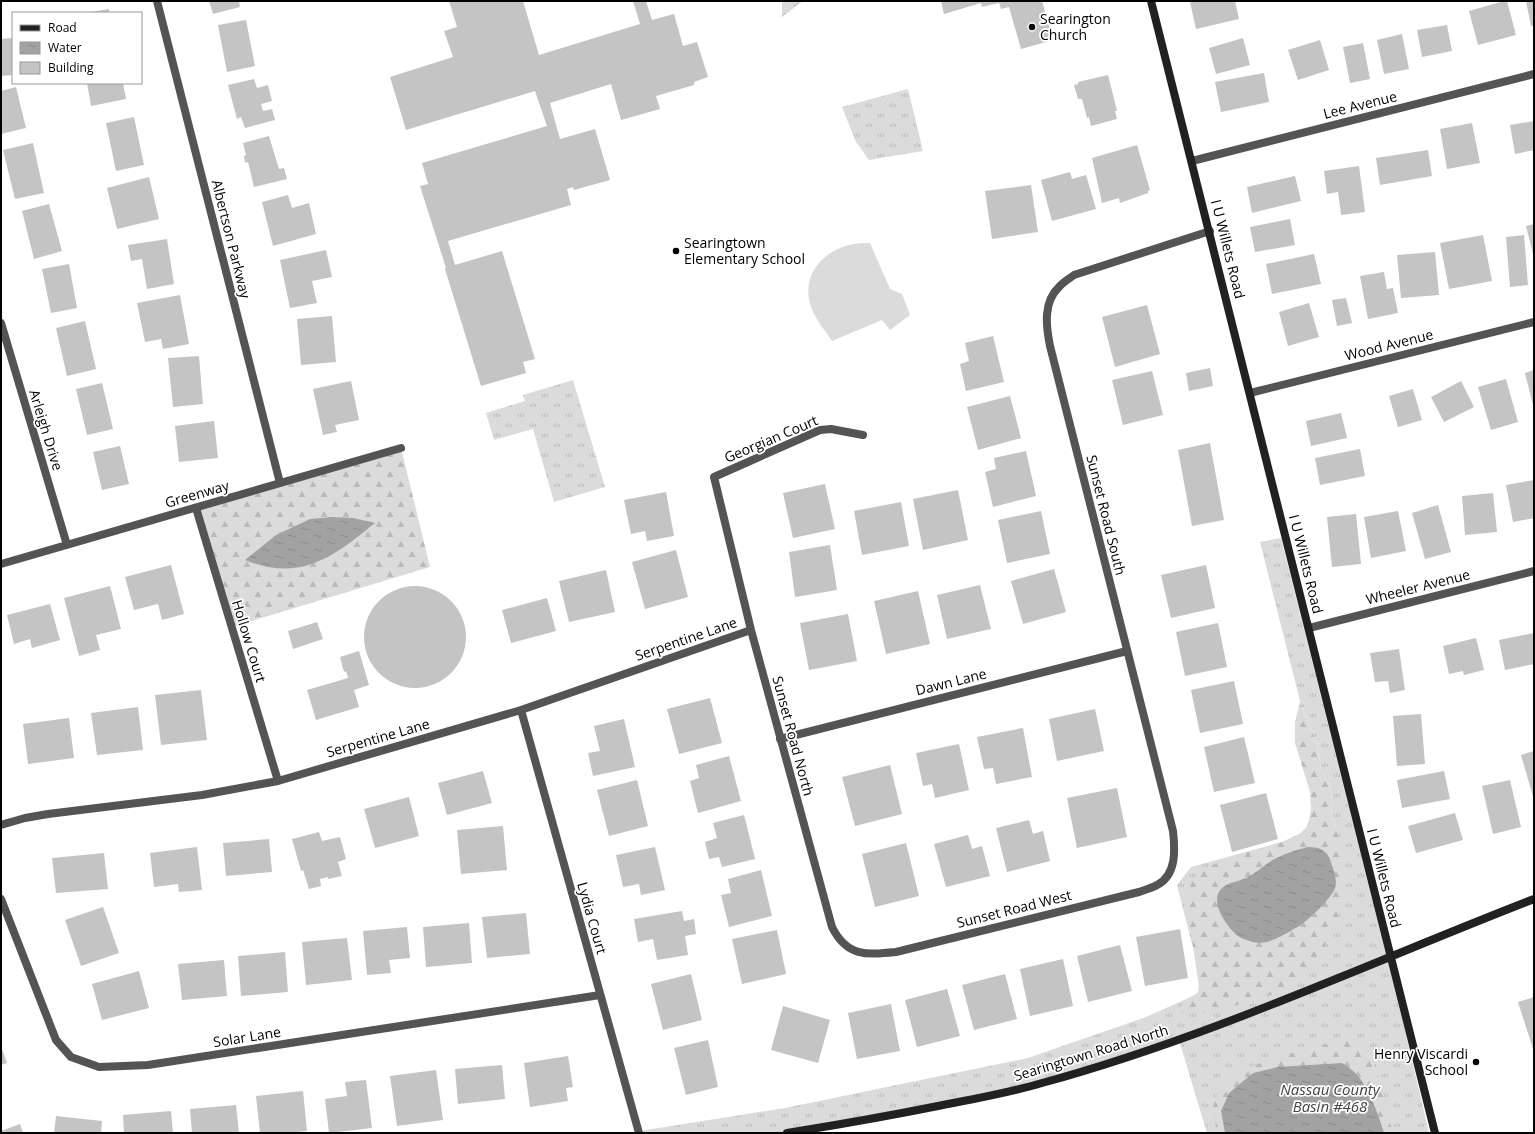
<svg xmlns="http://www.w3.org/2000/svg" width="1535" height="1134" font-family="'Open Sans',sans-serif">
	<defs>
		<pattern id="grass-tufts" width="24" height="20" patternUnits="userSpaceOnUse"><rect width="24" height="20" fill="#dbdbdb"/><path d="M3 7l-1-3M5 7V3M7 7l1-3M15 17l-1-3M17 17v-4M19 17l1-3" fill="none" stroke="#bababa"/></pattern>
		<pattern id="forest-firs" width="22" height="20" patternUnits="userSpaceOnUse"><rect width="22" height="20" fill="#dbdbdb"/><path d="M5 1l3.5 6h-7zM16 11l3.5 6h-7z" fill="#bababa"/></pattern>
		<pattern id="water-ripples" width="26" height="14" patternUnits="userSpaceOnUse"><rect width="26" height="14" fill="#a2a2a2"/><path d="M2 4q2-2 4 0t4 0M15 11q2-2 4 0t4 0" fill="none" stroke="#8a8a8a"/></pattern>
	</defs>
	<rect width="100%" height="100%" fill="#fff"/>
	<path fill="url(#grass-tufts)" d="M 782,1 L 803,1 L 782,17 Z
		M 908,89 L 923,151 L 869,160 L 856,142 L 842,107 Z
		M 573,380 L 605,487 L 554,502 L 533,429 L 494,440 L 486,413 L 525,401 L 523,395 Z
		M 1281,538 L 1403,1022 L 1429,1133 L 1207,1133 L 1179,1040 L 1041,1084 L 803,1133 L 627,1133 L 785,1108 L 1028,1058 L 1146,1017 L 1204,991 L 1177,885 L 1191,867 L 1336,827 L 1331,817 L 1332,799 L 1330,787 L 1321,769 L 1317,744 L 1300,701 L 1260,542 Z"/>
	<path fill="url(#forest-firs)" d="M 401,448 L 430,567 L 232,627 L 196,508 Z
		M 1300,701 L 1317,744 L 1321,769 L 1330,787 L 1332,799 L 1331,817 L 1336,828 L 1341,846 L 1345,898 L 1339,914 L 1328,934 L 1323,954 L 1298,980 L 1276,993 L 1254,1001 L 1208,1012 L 1192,1013 L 1175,1012 L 1198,992 L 1199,986 L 1188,914 L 1188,893 L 1193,878 L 1199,873 L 1225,858 L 1280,843 L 1299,834 L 1306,828 L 1309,820 L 1311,809 L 1310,792 L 1295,743 L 1295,722 Z
		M 1348,1039 L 1361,1044 L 1373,1059 L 1393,1133 L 1384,1133 C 1378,1116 1369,1087 1356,1074 C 1352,1070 1347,1066 1342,1063 L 1312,1065 L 1221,1111 L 1225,1133 L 1217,1133 L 1213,1107 L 1220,1085 L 1267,1059 Z"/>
	<path fill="#dbdbdb" d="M 870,243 L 890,289 L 902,294 L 910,315 L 890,330 L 882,320 L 832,341 C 826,332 818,322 813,312 C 798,278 821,250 854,244 C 859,243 865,243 870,243 Z"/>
	<path fill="url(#water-ripples)" d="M 332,517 L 353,518 L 375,523 C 334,556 301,583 245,560 L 276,535 L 310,519 Z
		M 1308,847 C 1320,847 1327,850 1331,862 C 1333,869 1338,881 1335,888 C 1331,899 1311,917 1302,924 C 1297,928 1273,941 1267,942 C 1258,944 1246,941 1238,936 C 1227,927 1209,902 1221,889 C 1227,882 1238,882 1246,878 C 1254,874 1261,868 1268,863 C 1280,855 1295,850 1308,847 Z
		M 1342,1063 C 1347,1066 1353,1070 1357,1075 C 1369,1088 1379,1116 1384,1133 L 1225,1133 L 1221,1111 L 1229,1093 L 1253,1073 L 1278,1067 Z"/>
	<path fill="#c4c4c4" d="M 209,1 L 239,1 L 240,7 L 213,14 Z
		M 449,1 L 523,1 L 539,55 L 640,24 L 633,1 L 646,1 L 652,20 L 674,14 L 683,46 L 697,42 L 708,77 L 694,82 L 694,85 L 656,96 L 660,109 L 621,120 L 611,84 L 550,103 L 560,139 L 595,129 L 610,180 L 574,190 L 573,187 L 567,189 L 571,205 L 448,241 L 455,265 L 502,251 L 535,359 L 523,362 L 526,373 L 481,386 L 445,269 L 446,268 L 420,186 L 428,184 L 422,163 L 547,126 L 535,91 L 406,130 L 390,77 L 453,57 L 444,31 L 457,27 Z
		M 941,1 L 1042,1 L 1053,40 L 1021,49 L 1009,7 L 1001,9 L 999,3 L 982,7 L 981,3 L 944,14 Z
		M 1196,1 L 1235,1 L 1239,19 L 1196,29 L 1190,2 Z
		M 1504,1 L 1507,1 L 1516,35 L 1478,45 L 1469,11 Z
		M 1526,1 L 1534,1 L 1534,25 L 1531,26 Z
		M 109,9 L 109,13 L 91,13 L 91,12 Z
		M 246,20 L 255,66 L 227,72 L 218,25 Z
		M 1447,25 L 1452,51 L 1422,57 L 1417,30 Z
		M 1402,34 L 1409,69 L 1384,74 L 1377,40 Z
		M 13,38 L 13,75 L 1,76 L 1,39 Z
		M 1243,38 L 1250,65 L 1216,74 L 1209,48 Z
		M 1320,40 L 1329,70 L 1298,80 L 1288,50 Z
		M 1363,43 L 1370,79 L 1350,83 L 1343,47 Z
		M 1264,73 L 1269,102 L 1221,112 L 1215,82 Z
		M 1108,75 L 1117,111 L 1115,111 L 1117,119 L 1091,126 L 1089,117 L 1087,118 L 1082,99 L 1078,99 L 1074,85 L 1078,84 L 1078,82 Z
		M 254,79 L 257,88 L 268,85 L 272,101 L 261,104 L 263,111 L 272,109 L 275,120 L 245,128 L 241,117 L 237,119 L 228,85 Z
		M 87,83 L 123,83 L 126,99 L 91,106 Z
		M 16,87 L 26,128 L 1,134 L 1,91 Z
		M 134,117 L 144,165 L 116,171 L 106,123 Z
		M 1534,121 L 1534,150 L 1515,154 L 1510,125 Z
		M 1472,123 L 1480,163 L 1447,169 L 1440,129 Z
		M 269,136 L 279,169 L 284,168 L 287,179 L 254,187 L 248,162 L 245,163 L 244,156 L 246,155 L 243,143 Z
		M 33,143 L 44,193 L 15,199 L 3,150 Z
		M 1137,145 L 1150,190 L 1148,191 L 1148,193 L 1120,203 L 1119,198 L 1102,203 L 1092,158 Z
		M 1428,150 L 1432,176 L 1380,185 L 1376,158 Z
		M 1359,166 L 1365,212 L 1341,215 L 1338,192 L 1327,194 L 1324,171 Z
		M 1070,172 L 1072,179 L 1086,175 L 1096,209 L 1052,221 L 1041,180 Z
		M 1295,176 L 1301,201 L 1252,213 L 1247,187 Z
		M 149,177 L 159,219 L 117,229 L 107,188 Z
		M 1031,185 L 1038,232 L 992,239 L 985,191 Z
		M 288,195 L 292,208 L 309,203 L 316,234 L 273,246 L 262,202 Z
		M 49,204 L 62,251 L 34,259 L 22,211 Z
		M 1290,219 L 1295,245 L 1255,252 L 1250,227 Z
		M 1534,224 L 1534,254 L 1533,254 L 1526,226 Z
		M 1483,235 L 1492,281 L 1449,289 L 1440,243 Z
		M 1524,235 L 1528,285 L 1510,287 L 1506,237 Z
		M 167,239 L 174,284 L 147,289 L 142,259 L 131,261 L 128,245 Z
		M 326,250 L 332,277 L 312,281 L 317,303 L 290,308 L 280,260 Z
		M 1435,252 L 1439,295 L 1401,298 L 1397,255 Z
		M 1314,254 L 1321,284 L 1272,294 L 1266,264 Z
		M 69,264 L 77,308 L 51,313 L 42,269 Z
		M 1384,272 L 1387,289 L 1393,288 L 1398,313 L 1368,319 L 1360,276 Z
		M 180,295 L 189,344 L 163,349 L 161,339 L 145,342 L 137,303 Z
		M 1346,298 L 1352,323 L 1337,326 L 1332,300 Z
		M 1309,303 L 1319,337 L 1288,346 L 1279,312 Z
		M 1147,305 L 1160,354 L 1115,367 L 1102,317 Z
		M 332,316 L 336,362 L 301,365 L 297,319 Z
		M 85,321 L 96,369 L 67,376 L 56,328 Z
		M 993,336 L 1004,382 L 966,391 L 960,364 L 969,361 L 965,343 Z
		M 199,356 L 203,404 L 173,407 L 168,358 Z
		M 1210,368 L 1213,386 L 1189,391 L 1186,373 Z
		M 1534,370 L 1534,405 L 1533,405 L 1525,373 Z
		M 1152,371 L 1163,415 L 1123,425 L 1112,380 Z
		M 1506,379 L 1518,422 L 1491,430 L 1478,387 Z
		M 351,381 L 359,420 L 335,425 L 337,432 L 323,435 L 313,389 Z
		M 1461,381 L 1474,407 L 1444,422 L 1431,397 Z
		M 102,383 L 113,429 L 87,435 L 76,389 Z
		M 1413,389 L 1422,420 L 1398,427 L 1389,396 Z
		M 1010,396 L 1021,438 L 978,450 L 967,407 Z
		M 1341,413 L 1347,438 L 1311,446 L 1306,421 Z
		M 214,421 L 218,458 L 179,462 L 175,426 Z
		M 1210,443 L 1224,520 L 1192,526 L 1178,450 Z
		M 120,446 L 129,484 L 102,490 L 93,452 Z
		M 1360,449 L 1365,476 L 1320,485 L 1315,458 Z
		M 1026,451 L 1036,496 L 993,507 L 985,472 L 996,469 L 994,458 Z
		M 1534,480 L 1534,518 L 1513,522 L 1506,485 Z
		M 825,484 L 835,529 L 793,538 L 783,493 Z
		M 958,490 L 968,540 L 923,550 L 913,499 Z
		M 666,492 L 674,536 L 647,541 L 645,531 L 631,534 L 624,500 Z
		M 1493,493 L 1497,532 L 1465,535 L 1462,496 Z
		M 901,502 L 909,546 L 862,555 L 854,511 Z
		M 1438,505 L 1451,552 L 1425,559 L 1412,513 Z
		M 1041,511 L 1050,554 L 1007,563 L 998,520 Z
		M 1398,511 L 1406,551 L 1371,558 L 1364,517 Z
		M 1356,514 L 1361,564 L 1332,567 L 1327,517 Z
		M 830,545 L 837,590 L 795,597 L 789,552 Z
		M 676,550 L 688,597 L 645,609 L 632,562 Z
		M 171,565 L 184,614 L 162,620 L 158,604 L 134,610 L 125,577 Z
		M 1206,565 L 1215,608 L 1171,618 L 1161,575 Z
		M 1054,569 L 1066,612 L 1023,624 L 1011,581 Z
		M 606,570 L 615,612 L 569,622 L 559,581 Z
		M 980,585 L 991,629 L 947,639 L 937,595 Z
		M 110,586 L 121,629 L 96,635 L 100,650 L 79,656 L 64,598 Z
		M364 637a51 51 0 1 1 102 0a51 51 0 1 1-102 0Z
		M 918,591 L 930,644 L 886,654 L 874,601 Z
		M 547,598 L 556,631 L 511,643 L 502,610 Z
		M 50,604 L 60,640 L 32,648 L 30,639 L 14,644 L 7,615 Z
		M 848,614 L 857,661 L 809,670 L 800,623 Z
		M 317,622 L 323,639 L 293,649 L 288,631 Z
		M 1218,623 L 1227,667 L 1185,676 L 1176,632 Z
		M 1534,633 L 1534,664 L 1505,670 L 1499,640 Z
		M 1476,638 L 1484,670 L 1464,675 L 1463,671 L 1449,674 L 1443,646 Z
		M 1399,649 L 1405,690 L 1390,693 L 1388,681 L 1375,682 L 1370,653 Z
		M 359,651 L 369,685 L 354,690 L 359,707 L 316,720 L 307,690 L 348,678 L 346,671 L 344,672 L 340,657 Z
		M 1234,681 L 1243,724 L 1200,733 L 1191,690 Z
		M 201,690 L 207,740 L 161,745 L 155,695 Z
		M 710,698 L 722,743 L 679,754 L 667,709 Z
		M 138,707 L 143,750 L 97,755 L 91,713 Z
		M 1095,709 L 1104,751 L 1057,761 L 1049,719 Z
		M 1421,714 L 1425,764 L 1397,766 L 1393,716 Z
		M 69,718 L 74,758 L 28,764 L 23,724 Z
		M 624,719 L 635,767 L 593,776 L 588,753 L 600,751 L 594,726 Z
		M 1023,728 L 1032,777 L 996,784 L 993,768 L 984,769 L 977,737 Z
		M 1244,737 L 1255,783 L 1214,792 L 1204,747 Z
		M 959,744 L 969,790 L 935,798 L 932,784 L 923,786 L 916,753 Z
		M 1534,751 L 1534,800 L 1521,755 Z
		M 729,756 L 741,801 L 698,813 L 690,781 L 699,778 L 696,765 Z
		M 890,765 L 902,814 L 855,826 L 842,777 Z
		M 483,771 L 492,803 L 447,815 L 438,783 Z
		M 1444,771 L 1450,799 L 1402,808 L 1397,780 Z
		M 637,780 L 648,826 L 609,836 L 597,790 Z
		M 1510,780 L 1521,827 L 1493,834 L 1482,786 Z
		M 1117,788 L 1127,837 L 1077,848 L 1067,798 Z
		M 1266,793 L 1278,839 L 1232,852 L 1220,805 Z
		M 409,797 L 419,836 L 375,848 L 364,809 Z
		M 1455,813 L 1463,840 L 1416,853 L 1408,826 Z
		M 744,815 L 755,859 L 722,867 L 719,857 L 709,859 L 705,842 L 717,838 L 713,823 Z
		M 1029,820 L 1033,834 L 1043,831 L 1050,861 L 1007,872 L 996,828 Z
		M 503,826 L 507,870 L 461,874 L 457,830 Z
		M 319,832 L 322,841 L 340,837 L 346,859 L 338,862 L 342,876 L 328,879 L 328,877 L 320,879 L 321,886 L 309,889 L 303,870 L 301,871 L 292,839 Z
		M 968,835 L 972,849 L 982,846 L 990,876 L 946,887 L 934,844 Z
		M 269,839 L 272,872 L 226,876 L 223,843 Z
		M 906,843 L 919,896 L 875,907 L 862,854 Z
		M 197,847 L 202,890 L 179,892 L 178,884 L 154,887 L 150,853 Z
		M 655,847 L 665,890 L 641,895 L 639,884 L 623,887 L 616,855 Z
		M 104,853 L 108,889 L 56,893 L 52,858 Z
		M 761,870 L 772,916 L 729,927 L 721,895 L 731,893 L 728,879 Z
		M 103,907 L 119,953 L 81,966 L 65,920 Z
		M 682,911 L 684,921 L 694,919 L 696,934 L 685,936 L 688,955 L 657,960 L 653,939 L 638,942 L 634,919 Z
		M 526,913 L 530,954 L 487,958 L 482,917 Z
		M 469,923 L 472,963 L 426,967 L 423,927 Z
		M 407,927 L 410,958 L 389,960 L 391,973 L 367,975 L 363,931 Z
		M 1180,929 L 1188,978 L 1145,986 L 1136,937 Z
		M 777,930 L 786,974 L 742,984 L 732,939 Z
		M 347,938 L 352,980 L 306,985 L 302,942 Z
		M 1120,945 L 1132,991 L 1088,1002 L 1077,956 Z
		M 285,952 L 288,992 L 241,996 L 238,956 Z
		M 1063,959 L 1073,1006 L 1030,1016 L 1020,969 Z
		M 224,960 L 227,996 L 182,1000 L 178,964 Z
		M 139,971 L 149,1008 L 102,1020 L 92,984 Z
		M 691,974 L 702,1020 L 663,1030 L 651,984 Z
		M 1005,974 L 1017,1019 L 974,1030 L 962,985 Z
		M 947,989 L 960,1036 L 917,1047 L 905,1000 Z
		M 1534,997 L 1534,1052 L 1518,1002 Z
		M 891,1004 L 900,1051 L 857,1059 L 848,1013 Z
		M 783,1006 L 830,1020 L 818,1063 L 771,1050 Z
		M 708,1040 L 718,1087 L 686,1095 L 674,1048 Z
		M 1,1046 L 7,1063 L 1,1065 Z
		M 568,1056 L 573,1087 L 566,1088 L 568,1101 L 530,1107 L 524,1063 Z
		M 502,1065 L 505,1099 L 458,1104 L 455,1069 Z
		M 436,1070 L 443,1120 L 397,1126 L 390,1076 Z
		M 366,1080 L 372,1128 L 329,1133 L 325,1099 L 347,1096 L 345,1082 Z
		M 303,1091 L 307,1131 L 287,1133 L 260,1133 L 256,1096 Z
		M 236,1105 L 239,1133 L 192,1133 L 190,1109 Z
		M 171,1111 L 173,1133 L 124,1133 L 123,1115 Z
		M 56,1116 L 102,1121 L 101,1133 L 54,1133 Z
		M 20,1124 L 23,1133 L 1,1133 L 1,1131 Z"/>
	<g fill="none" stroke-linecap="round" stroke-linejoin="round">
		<path stroke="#545454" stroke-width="8" d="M 157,1 L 280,483
			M 1192,161 L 1534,74
			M 1,323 L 67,545
			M 1250,393 L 1534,322
			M 863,435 L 831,429 L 820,430 L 714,477 L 751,630 L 832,927 C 847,957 866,955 896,952 L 1139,892 C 1144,890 1152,888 1157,885 C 1177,875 1175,849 1173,831 L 1050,346 C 1046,326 1043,302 1059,287 C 1063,282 1069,279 1074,275 L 1210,231
			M 196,508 L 278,781
			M 1,564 L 401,448
			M 1309,628 L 1534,571
			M 521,710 L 639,1133
			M 780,739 L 1127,651
			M 1,825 L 25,818 L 48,814 L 202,795 L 278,781 L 521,710 L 751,630
			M 1,899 L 56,1040 L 71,1057 L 99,1067 L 148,1065 L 600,995"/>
		<path stroke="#212121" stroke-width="8" d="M 1151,1 L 1435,1133
			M 787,1133 C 837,1125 888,1116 938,1106 C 973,1099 1008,1093 1042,1083 C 1211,1037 1371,962 1534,899"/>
	</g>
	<g fill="#000" stroke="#fff" stroke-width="1.5">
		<circle cx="1032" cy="27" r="4"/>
		<circle cx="676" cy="251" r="4"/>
		<circle cx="1476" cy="1062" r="4"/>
	</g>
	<g text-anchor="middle" stroke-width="3.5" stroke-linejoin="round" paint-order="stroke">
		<g font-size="14" fill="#000" stroke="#fff" text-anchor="start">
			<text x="1040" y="24">Searington<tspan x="1040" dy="16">Church</tspan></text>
			<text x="684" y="248">Searingtown<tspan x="684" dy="16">Elementary School</tspan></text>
			<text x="1468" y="1059" text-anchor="end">Henry Viscardi<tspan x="1468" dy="16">School</tspan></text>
		</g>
		<g font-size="14" fill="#000" stroke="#fff">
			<text transform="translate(1360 105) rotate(-14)" y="5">Lee Avenue</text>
			<text transform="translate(231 239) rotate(76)" y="5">Albertson Parkway</text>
			<text transform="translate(1228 249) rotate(76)" y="5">I U Willets Road</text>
			<text transform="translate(1389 345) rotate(-14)" y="5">Wood Avenue</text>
			<text transform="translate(46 430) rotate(73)" y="5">Arleigh Drive</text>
			<text transform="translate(771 439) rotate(-23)" y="5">Georgian Court</text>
			<text transform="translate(197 494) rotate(-16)" y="5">Greenway</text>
			<text transform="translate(1106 515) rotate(76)" y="5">Sunset Road South</text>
			<text transform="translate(1306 564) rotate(76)" y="5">I U Willets Road</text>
			<text transform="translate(1418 587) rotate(-14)" y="5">Wheeler Avenue</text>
			<text transform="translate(686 639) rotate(-19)" y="5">Serpentine Lane</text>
			<text transform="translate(249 641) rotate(73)" y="5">Hollow Court</text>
			<text transform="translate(951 682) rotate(-14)" y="5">Dawn Lane</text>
			<text transform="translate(793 736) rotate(75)" y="5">Sunset Road North</text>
			<text transform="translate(378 738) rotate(-16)" y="5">Serpentine Lane</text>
			<text transform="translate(1384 878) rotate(76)" y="5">I U Willets Road</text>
			<text transform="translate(1014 909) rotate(-14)" y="5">Sunset Road West</text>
			<text transform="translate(592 918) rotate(74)" y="5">Lydia Court</text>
			<text transform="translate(247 1037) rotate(-9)" y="5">Solar Lane</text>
			<text transform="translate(1091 1053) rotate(-17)" y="5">Searingtown Road North</text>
		</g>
		<g font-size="15" font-style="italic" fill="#434343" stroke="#fff">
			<text x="1330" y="1095">Nassau County<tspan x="1330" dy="17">Basin #468</tspan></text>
		</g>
	</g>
	<rect width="1535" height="1134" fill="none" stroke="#000000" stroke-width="4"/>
	<rect x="12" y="12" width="130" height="72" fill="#ffffff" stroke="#999999"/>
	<rect x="20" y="25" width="20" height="6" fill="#212121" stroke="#999999"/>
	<text x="48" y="32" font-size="12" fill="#000000">Road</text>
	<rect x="20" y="42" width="20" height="12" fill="url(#water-ripples)" stroke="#999999"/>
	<text x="48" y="52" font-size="12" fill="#000000">Water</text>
	<rect x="20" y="62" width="20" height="12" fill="#c4c4c4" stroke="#999999"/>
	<text x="48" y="72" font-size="12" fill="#000000">Building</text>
</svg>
